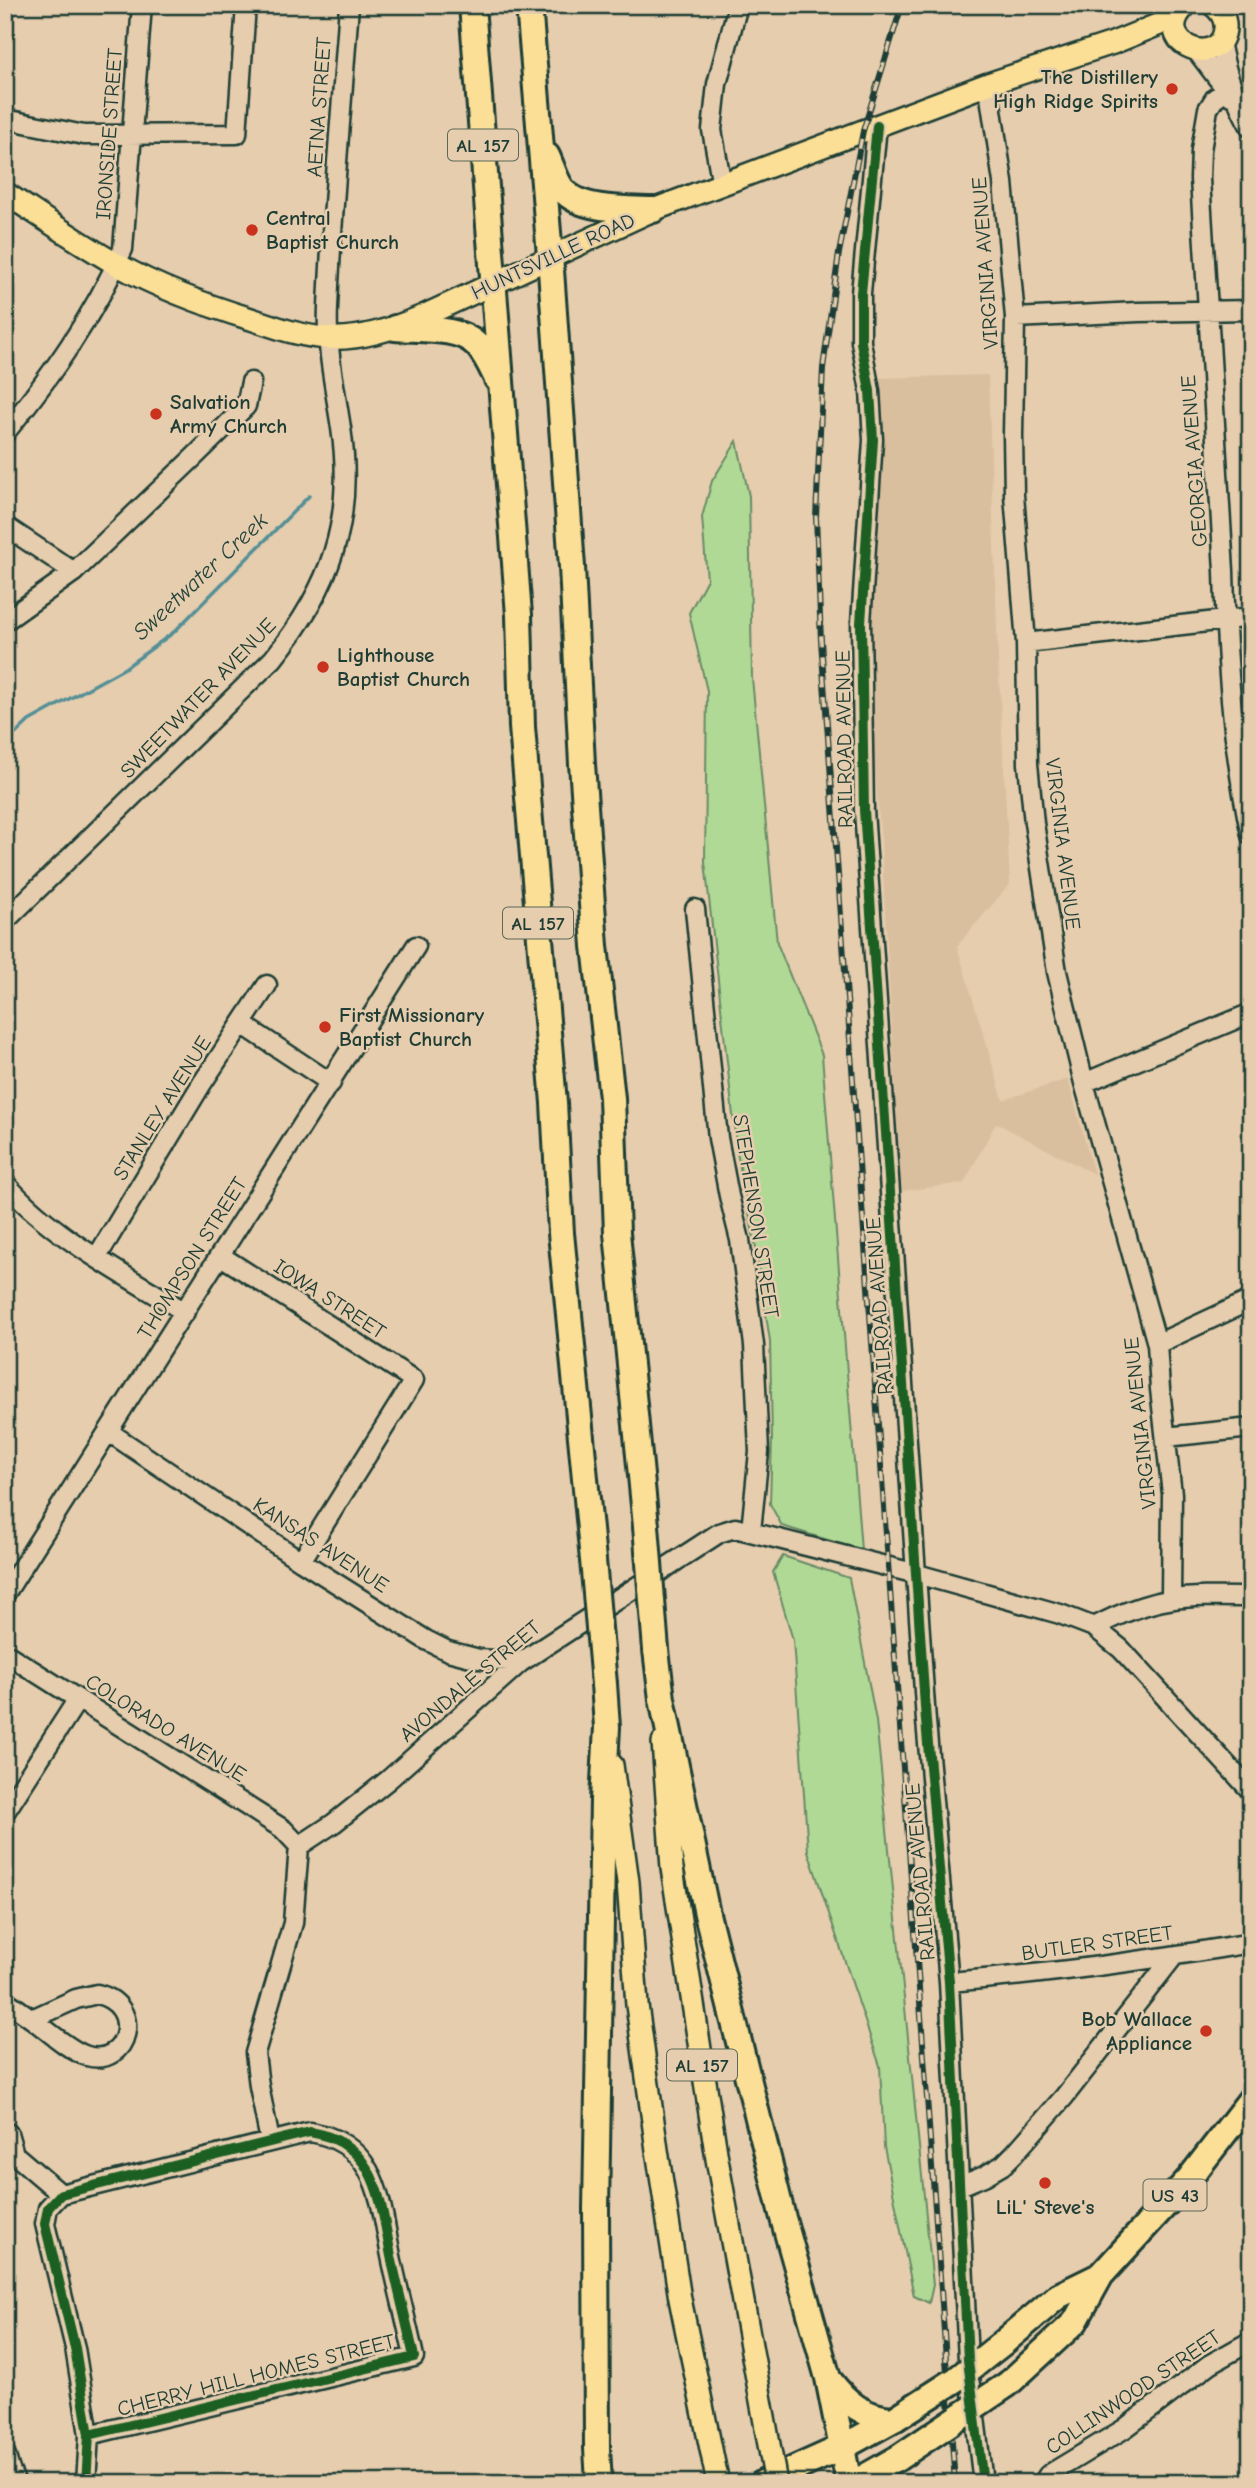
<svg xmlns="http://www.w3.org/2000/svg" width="1256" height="2488" font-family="'Comic Neue',sans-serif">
	<rect width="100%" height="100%" fill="#e6cdae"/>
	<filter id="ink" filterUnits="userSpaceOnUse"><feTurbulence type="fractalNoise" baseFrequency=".0143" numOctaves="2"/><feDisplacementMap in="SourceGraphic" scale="14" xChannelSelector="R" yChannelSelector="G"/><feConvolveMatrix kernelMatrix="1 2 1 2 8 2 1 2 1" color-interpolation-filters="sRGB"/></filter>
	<g filter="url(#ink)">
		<path fill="#d9bf9e" d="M 988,375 L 998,658 L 1010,884 L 957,946 L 1003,1100 L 1068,1079 L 1094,1174 L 996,1123 L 964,1183 L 901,1191 L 881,840 L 872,739 L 870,677 L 881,433 L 877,378 Z"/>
		<path fill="#b1d996" stroke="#688b65" stroke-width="2" d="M 737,441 L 749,496 L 752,678 L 777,943 L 822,1055 L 861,1550 L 782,1526 L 770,1504 L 772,1438 L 770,1341 L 756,1248 L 737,1152 L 705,862 L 707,691 L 689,613 L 707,579 L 702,517 L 712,481 Z
			M 783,1556 L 849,1578 L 876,1721 L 933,2285 L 929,2303 L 914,2296 L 884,2147 L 880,2066 L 808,1851 L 793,1640 L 773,1572 Z"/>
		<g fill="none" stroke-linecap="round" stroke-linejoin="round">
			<path stroke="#558f96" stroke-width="3.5" d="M 5,744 L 29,721 L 125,668 L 174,632 L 309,496"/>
			<g stroke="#1f3d34" stroke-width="23">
				<path id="minor" d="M 1220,40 C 1225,72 1235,100 1251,128
					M 1196,50 L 1231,96
					M 988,84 L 1003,182 L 1015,318 L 1013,435 L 1014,495 L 1026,643 L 1028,764 L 1034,823 L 1057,972 L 1084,1083 L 1157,1344 L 1160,1389 L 1172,1494 L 1171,1598
					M 1225,91 L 1215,98 L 1208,109 L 1201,150 L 1200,179 L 1224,571 C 1226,659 1232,749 1251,835
					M 5,119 L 84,135 L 237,134 L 246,5
					M 877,126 L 861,293 L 861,342 L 870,391 L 873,440 L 861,623 L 864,810 L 926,1721 L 949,1982 L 968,2360 L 983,2483
					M 722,185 L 712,130 L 717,84 L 738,5
					M 1015,318 L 1138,312 L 1251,310
					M 5,433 C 51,376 94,316 123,249 L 142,5
					M 5,526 L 74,572
					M 5,621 L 74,572 L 193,458 L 246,406 L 251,382
					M 1026,643 L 1251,617
					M 695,909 L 718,1138 L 729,1196 L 740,1240 L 754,1345 L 759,1452 L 751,1531
					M 5,921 L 273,659 C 330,588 355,521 341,428 C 335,388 326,348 328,307 C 332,207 342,106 349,5
					M 242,1024 L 331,1083
					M 1084,1083 L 1251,1013
					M 5,1183 C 52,1237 125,1275 185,1312
					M 221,1256 L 414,1380 L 301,1561
					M 97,1257 L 201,1085 L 267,985
					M 1157,1344 L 1251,1300
					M 109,1432 L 301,1561 L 426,1640 L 448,1651 L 479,1659 L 521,1662
					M 1166,1437 L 1251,1428
					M 5,1594 L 416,946
					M 1094,1627 C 1155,1595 1184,1596 1251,1597
					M 5,1653 L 283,1829 L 299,1846
					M 5,1812 L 78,1699
					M 299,1846 L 334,1823 L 388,1780 L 521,1662 L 719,1533 L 735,1528 L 917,1574 L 1060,1614 L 1094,1627 L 1121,1649 L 1251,1791
					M 949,1982 C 1050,1974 1151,1960 1251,1943
					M 97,1994 C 145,2005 128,2068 87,2056 C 70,2051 47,2030 32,2019 L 76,1999 Z
					M 5,2000 L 32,2019
					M 5,2134 L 8,2133 L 14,2154 L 61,2194
					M 270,2141 L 259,2086 L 255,2053 L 293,1923 L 299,1846
					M 960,2186 L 984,2176 L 1003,2165 L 1014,2154 L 1064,2097 L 1174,1956
					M 5,2453 L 10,2470 L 16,2483
					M 86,2483 L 89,2435 L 75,2348 L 45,2224 L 48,2208 L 61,2194 L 310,2132 C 378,2143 380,2201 391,2256 C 398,2290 407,2323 414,2357 L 89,2435
					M 1043,2483 L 1048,2475 L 1124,2429 L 1210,2364 L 1251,2341"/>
			</g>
			<g stroke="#1f3d34" stroke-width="26">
				<path id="major" d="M 1184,7 C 1150,43 1220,71 1225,29 C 1226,19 1221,11 1213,5
					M 5,193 C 42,217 79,243 118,265 C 159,288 205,305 251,319 C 275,327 302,337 328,338 C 360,340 392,329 421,317 L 653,210 L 988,84 L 1113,43 L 1167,21 L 1179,12
					M 663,1742 L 672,1868 L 717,2159 L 766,2428
					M 612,1765 L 628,1882 L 637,2005 L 657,2150 L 680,2299 L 718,2483"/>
			</g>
			<g stroke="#1f3d34" stroke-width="30">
				<path id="highway" d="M 472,5 L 519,615 L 522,727 L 554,1103 L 561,1233 L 593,1560
					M 529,5 L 550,256 L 572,567 L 582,764 L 595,946 L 612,1098 L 617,1233 L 646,1526
					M 547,156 C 552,166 556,183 564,191 C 581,211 629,209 653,210
					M 395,328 C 419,330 459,326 477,345 C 486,355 491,367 497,379
					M 656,1650 L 662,1699 L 707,1914 L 783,2218 L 828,2378 L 849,2483
					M 1004,2342 L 1058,2296 L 1101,2275
					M 830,2381 C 847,2403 864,2417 892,2419
					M 1008,2384 L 1075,2322 L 1101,2275 L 1189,2179 L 1251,2099
					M 599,2483 L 597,2448 L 596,2209 L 603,1800 L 607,1727 L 604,1684
					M 763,2483 L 843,2447 L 896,2418
					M 854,2483 L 898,2458"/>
			</g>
			<use href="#minor" stroke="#e6cdae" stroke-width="18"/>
			<use href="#major" stroke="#fbdf96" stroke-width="21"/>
			<use href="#highway" stroke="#fbdf96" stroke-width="24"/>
			<g stroke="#1f3d34" stroke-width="6">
				<path id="rail" d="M 902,5 L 863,131 L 839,253 L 823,368 L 816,517 L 821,641 L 955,2483"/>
			</g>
			<use href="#rail" stroke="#e6cdae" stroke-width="3.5" stroke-dasharray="10" stroke-linecap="butt"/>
			<g stroke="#1f3d34" stroke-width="26" stroke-linecap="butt">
				<path id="major-bridge" d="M 766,2428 L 776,2483"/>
			</g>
			<g stroke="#1f3d34" stroke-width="30" stroke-linecap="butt">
				<path id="highway-bridge" d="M 646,1526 L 656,1650
					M 593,1560 L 604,1684
					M 896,2418 L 957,2379 L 1004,2342
					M 898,2458 L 1008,2384"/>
			</g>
			<use href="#major-bridge" stroke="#fbdf96" stroke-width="21"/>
			<use href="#highway-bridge" stroke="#fbdf96" stroke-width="24"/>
			<g stroke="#e6cdae" stroke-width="15">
				<path id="cycleway" d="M 877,126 L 861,293 L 861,342 L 870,391 L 873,440 L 861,623 L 864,810 L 926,1721 L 949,1982 L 968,2360 L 983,2483
					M 86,2483 L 89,2435 L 75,2348 L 45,2224 L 48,2208 L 61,2194 L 310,2132 C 378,2143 380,2201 391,2256 C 398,2290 407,2323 414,2357 L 89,2435"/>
			</g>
			<use href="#cycleway" stroke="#1b5e20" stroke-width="10"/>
		</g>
	</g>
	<g fill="#c8321e" stroke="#e6cdae" stroke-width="2.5">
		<circle cx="1172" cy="89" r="7"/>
		<circle cx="252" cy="230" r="7"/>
		<circle cx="156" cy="414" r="7"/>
		<circle cx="323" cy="667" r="7"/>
		<circle cx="325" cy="1027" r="7"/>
		<circle cx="1206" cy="2031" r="7"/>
		<circle cx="1045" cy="2183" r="7"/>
	</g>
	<g text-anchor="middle" stroke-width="5" stroke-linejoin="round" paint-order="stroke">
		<g fill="#e6cdae" stroke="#5b6859" stroke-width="2">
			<rect x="448" y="129.5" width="70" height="31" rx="5"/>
			<rect x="503" y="907.5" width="70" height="31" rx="5"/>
			<rect x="667" y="2049.5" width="70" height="31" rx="5"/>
			<rect x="1143.5" y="2179.5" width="63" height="31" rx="5"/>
		</g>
		<g font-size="19" font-weight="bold" fill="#1f3d34">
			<text x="483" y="152">AL 157</text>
			<text x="538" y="930">AL 157</text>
			<text x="702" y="2072">AL 157</text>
			<text x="1175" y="2202">US 43</text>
		</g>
		<g font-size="21" font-weight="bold" fill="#1f3d34" stroke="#e6cdae" text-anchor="start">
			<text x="1158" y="84" text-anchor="end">The Distillery<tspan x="1158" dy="24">High Ridge Spirits</tspan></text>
			<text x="266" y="225">Central<tspan x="266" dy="24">Baptist Church</tspan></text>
			<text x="170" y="409">Salvation<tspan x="170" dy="24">Army Church</tspan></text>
			<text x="337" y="662">Lighthouse<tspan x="337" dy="24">Baptist Church</tspan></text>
			<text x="339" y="1022">First Missionary<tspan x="339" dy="24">Baptist Church</tspan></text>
			<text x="1192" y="2026" text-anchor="end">Bob Wallace<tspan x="1192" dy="24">Appliance</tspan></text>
			<text x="1045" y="2214" text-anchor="middle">LiL' Steve's</text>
		</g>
		<g font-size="21" fill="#1f3d34" stroke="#e6cdae">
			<text transform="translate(319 107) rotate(-86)" y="7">AETNA STREET</text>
			<text transform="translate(109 134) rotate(-86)" y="7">IRONSIDE STREET</text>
			<text transform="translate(553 256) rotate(-25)" y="7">HUNTSVILLE ROAD</text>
			<text transform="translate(985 263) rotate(-94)" y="7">VIRGINIA AVENUE</text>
			<text transform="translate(1194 461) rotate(-94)" y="7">GEORGIA AVENUE</text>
			<text transform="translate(198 698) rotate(-46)" y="7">SWEETWATER AVENUE</text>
			<text transform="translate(844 739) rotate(-91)" y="7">RAILROAD AVENUE</text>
			<text transform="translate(1063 844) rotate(83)" y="7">VIRGINIA AVENUE</text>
			<text transform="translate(162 1108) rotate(-58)" y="7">STANLEY AVENUE</text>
			<text transform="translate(756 1216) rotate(81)" y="7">STEPHENSON STREET</text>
			<text transform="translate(192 1258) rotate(-58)" y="7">THOMPSON STREET</text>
			<text transform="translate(330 1299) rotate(33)" y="7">IOWA STREET</text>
			<text transform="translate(879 1306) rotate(-94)" y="7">RAILROAD AVENUE</text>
			<text transform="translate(1140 1423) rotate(-96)" y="7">VIRGINIA AVENUE</text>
			<text transform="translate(321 1545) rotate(33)" y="7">KANSAS AVENUE</text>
			<text transform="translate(470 1681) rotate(-40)" y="7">AVONDALE STREET</text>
			<text transform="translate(166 1728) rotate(32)" y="7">COLORADO AVENUE</text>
			<text transform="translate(920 1872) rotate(-95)" y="7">RAILROAD AVENUE</text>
			<text transform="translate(1097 1943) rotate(-8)" y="7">BUTLER STREET</text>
			<text transform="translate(256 2375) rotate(-14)" y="7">CHERRY HILL HOMES STREET</text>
			<text transform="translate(1133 2392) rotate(-34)" y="7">COLLINWOOD STREET</text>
		</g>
		<g font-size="23" font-style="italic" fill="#24443c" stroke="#e6cdae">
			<text transform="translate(200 576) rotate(-43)" y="8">Sweetwater Creek</text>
		</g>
	</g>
	<rect width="1256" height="2488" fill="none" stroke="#e6cdae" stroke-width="28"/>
	<rect x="14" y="14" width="1228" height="2460" fill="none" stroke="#1f3d34" stroke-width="2.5" filter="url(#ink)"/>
</svg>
